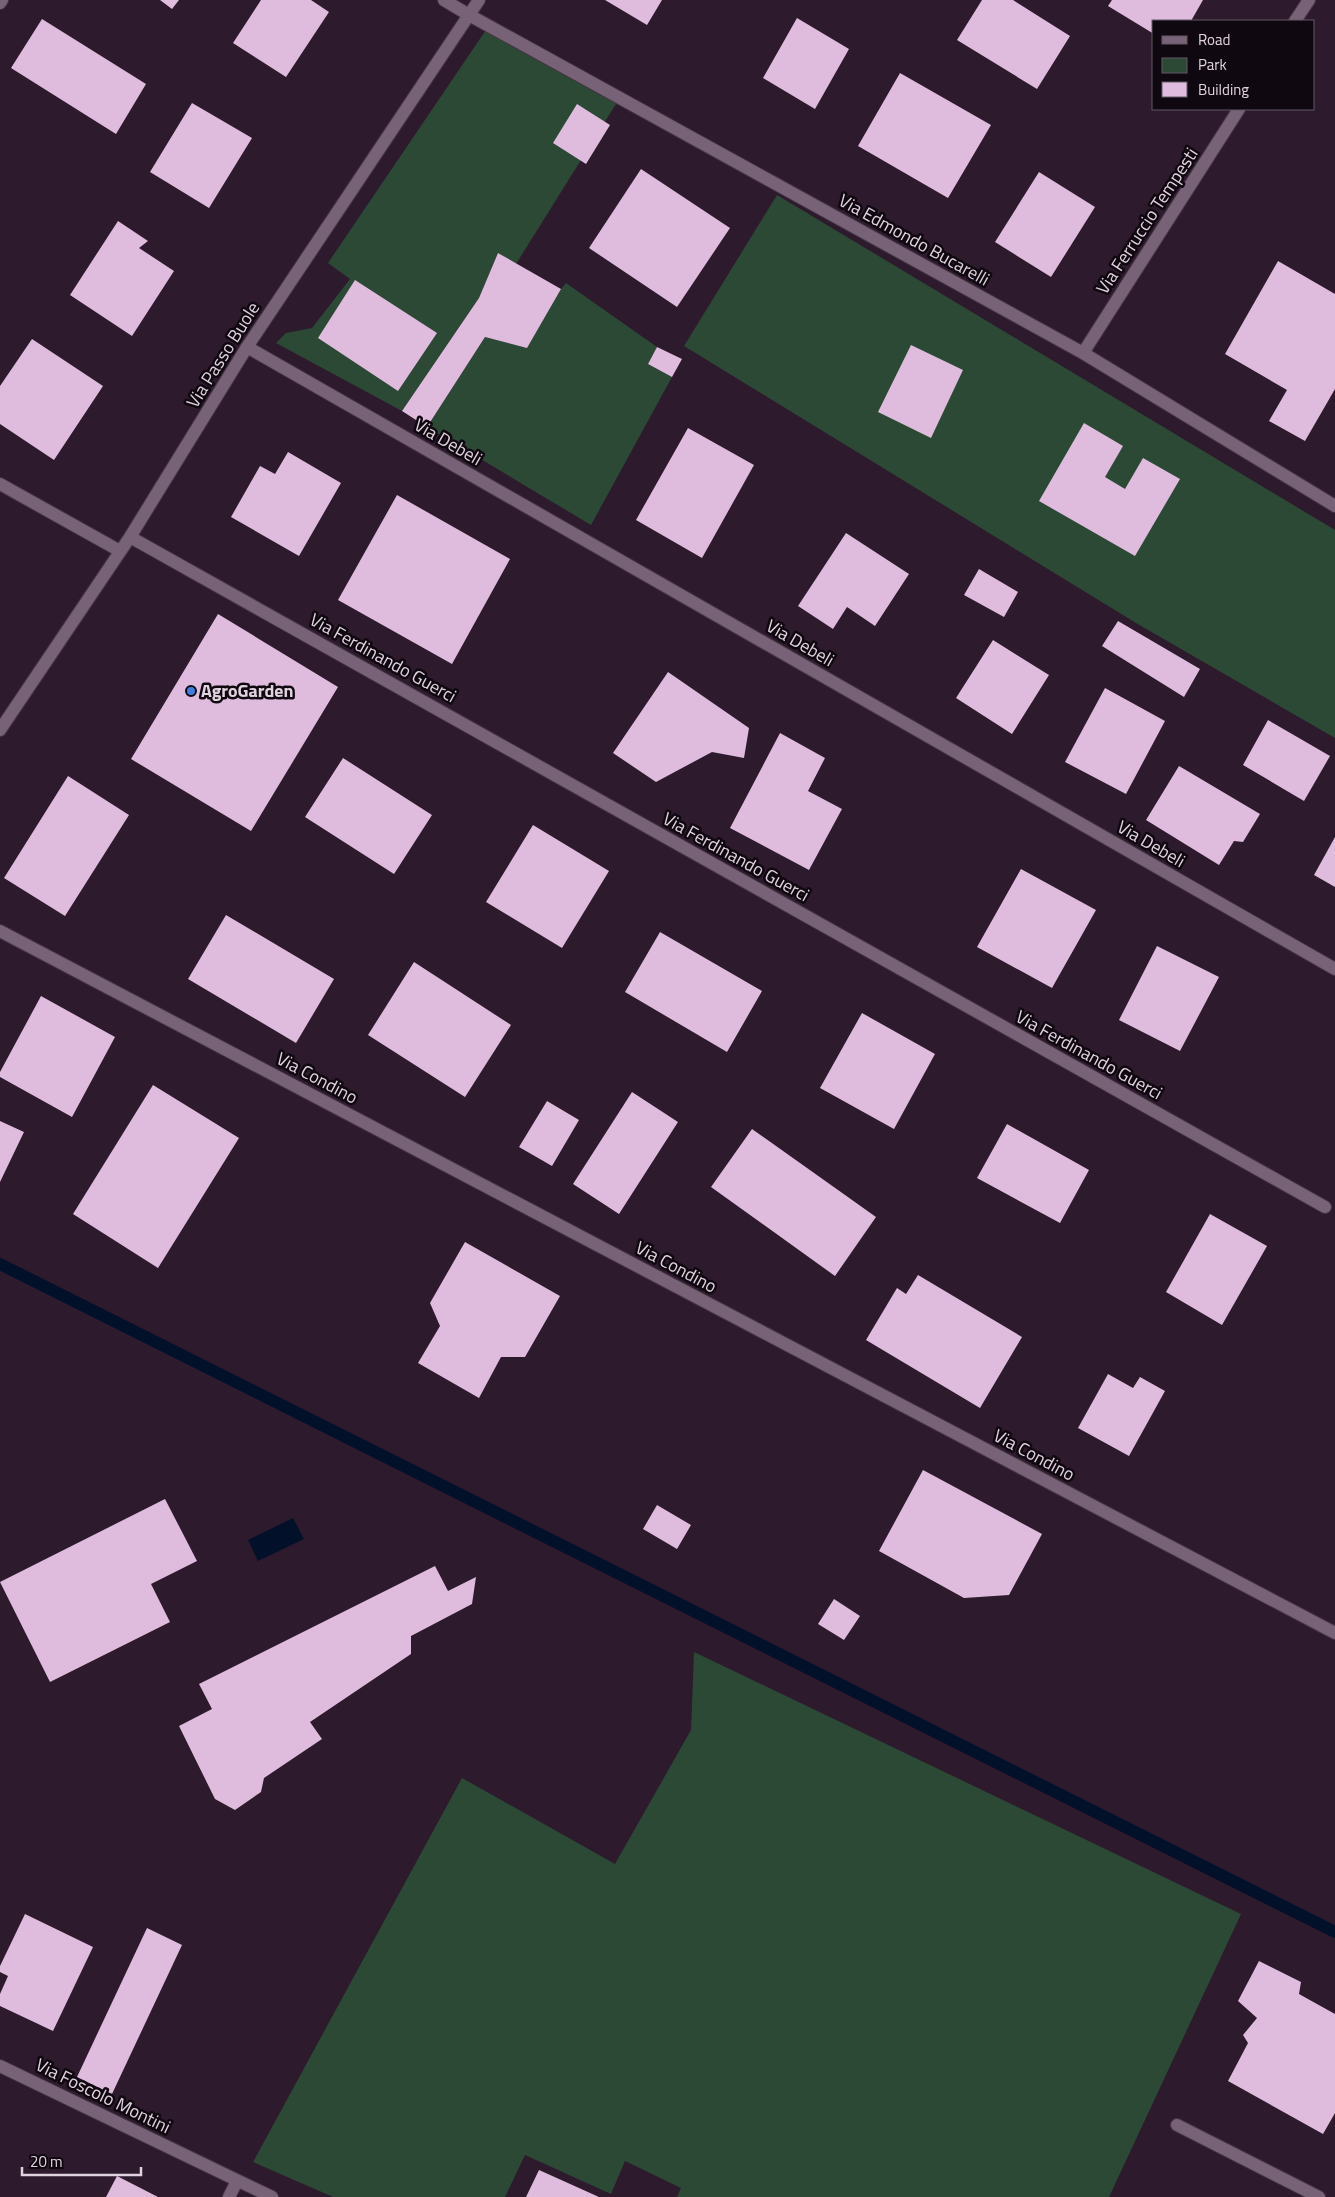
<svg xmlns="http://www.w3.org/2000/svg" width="1335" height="2197" font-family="'Titillium Web',sans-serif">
	<rect width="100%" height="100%" fill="#2d1a2c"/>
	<path fill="#2c4936" d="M 492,21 L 621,96 L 516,264 L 498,253 L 479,298 L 402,411 L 276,343 L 286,333 L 312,328 L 350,279 L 328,263 Z
		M 777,195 L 1335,530 L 1335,738 L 1136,623 L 684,346 Z
		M 566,283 L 657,347 L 648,364 L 672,377 L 591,525 L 427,427 L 485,337 L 527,347 L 561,289 Z
		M 694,1652 L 1241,1914 L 1109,2197 L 677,2197 L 681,2188 L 625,2161 L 611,2194 L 525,2155 L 505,2197 L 333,2197 L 253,2162 L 462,1778 L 615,1864 L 691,1730 Z"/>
	<path fill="#02102a" d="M 293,1518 L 304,1539 L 258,1561 L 248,1540 Z"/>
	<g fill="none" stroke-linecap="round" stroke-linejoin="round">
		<path stroke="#02102a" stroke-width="12" d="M 0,1264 L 1335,1932"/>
	</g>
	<path fill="#dfbcdd" d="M 160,0 L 179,0 L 172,9 Z
		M 261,0 L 311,0 L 329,12 L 286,77 L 233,43 Z
		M 605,0 L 662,0 L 647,25 Z
		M 982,0 L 1013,0 L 1070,36 L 1037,89 L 957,40 Z
		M 1112,0 L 1203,0 L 1191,21 L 1154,21 L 1154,34 L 1108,6 Z
		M 797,18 L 849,49 L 815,109 L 763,78 Z
		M 42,19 L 146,84 L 116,134 L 11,68 Z
		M 900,73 L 991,125 L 948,198 L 858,146 Z
		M 192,103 L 252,138 L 209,208 L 150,172 Z
		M 577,104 L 610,125 L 586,164 L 553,143 Z
		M 641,169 L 730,228 L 677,307 L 589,248 Z
		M 1039,172 L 1095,207 L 1051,277 L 995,242 Z
		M 118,221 L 148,241 L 139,248 L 174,271 L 132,336 L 70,295 Z
		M 498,253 L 561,289 L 527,348 L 485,337 L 427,427 L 402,411 L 479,298 Z
		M 1278,261 L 1335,294 L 1335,389 L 1305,441 L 1269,421 L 1287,390 L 1225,354 Z
		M 355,280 L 437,333 L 398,391 L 318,338 Z
		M 32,339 L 103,386 L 54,460 L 0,424 L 0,386 Z
		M 911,345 L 963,370 L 931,438 L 878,412 Z
		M 657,347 L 682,359 L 672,377 L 648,364 Z
		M 1084,423 L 1123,446 L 1105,477 L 1125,489 L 1143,458 L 1180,479 L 1135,556 L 1039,501 Z
		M 688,428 L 754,465 L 702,558 L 636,520 Z
		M 288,452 L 341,483 L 299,556 L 231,517 L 260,466 L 275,474 Z
		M 397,495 L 510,559 L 452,664 L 338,600 Z
		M 846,533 L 909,574 L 875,626 L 847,607 L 833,629 L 798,606 Z
		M 979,569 L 1018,592 L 1004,617 L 964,595 Z
		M 218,614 L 338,687 L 251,831 L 131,759 Z
		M 1118,621 L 1200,669 L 1184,697 L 1102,646 Z
		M 993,640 L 1049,675 L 1012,734 L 956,698 Z
		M 668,672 L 749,728 L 744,758 L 712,752 L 656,782 L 613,753 Z
		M 1105,688 L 1165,721 L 1126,794 L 1065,762 Z
		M 1268,720 L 1330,756 L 1304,801 L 1243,765 Z
		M 780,733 L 825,758 L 808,791 L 842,809 L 809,870 L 730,828 Z
		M 343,758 L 432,815 L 394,874 L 305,817 Z
		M 1179,766 L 1260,814 L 1243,842 L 1234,841 L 1219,865 L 1146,820 Z
		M 68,776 L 129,815 L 65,916 L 4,878 Z
		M 533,825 L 609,871 L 562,948 L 486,902 Z
		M 1335,837 L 1335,887 L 1314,875 Z
		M 1021,869 L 1096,910 L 1052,988 L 977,947 Z
		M 226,915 L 334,979 L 296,1043 L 188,979 Z
		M 660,932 L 762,991 L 727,1052 L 625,992 Z
		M 1157,946 L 1219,977 L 1180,1051 L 1119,1020 Z
		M 414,962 L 511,1025 L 465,1097 L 368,1035 Z
		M 41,996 L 115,1037 L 72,1117 L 0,1077 L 0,1072 Z
		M 862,1013 L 935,1054 L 894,1129 L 820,1088 Z
		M 153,1085 L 239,1138 L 158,1268 L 73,1214 Z
		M 632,1092 L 678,1122 L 619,1214 L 573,1184 Z
		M 547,1101 L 579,1120 L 552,1166 L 519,1147 Z
		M 0,1121 L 24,1132 L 0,1182 Z
		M 1007,1124 L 1089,1170 L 1060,1223 L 977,1178 Z
		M 752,1129 L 876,1217 L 835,1276 L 711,1187 Z
		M 1210,1214 L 1267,1246 L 1222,1325 L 1166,1292 Z
		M 465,1242 L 560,1296 L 525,1357 L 501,1357 L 479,1398 L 418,1363 L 440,1326 L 430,1303 Z
		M 918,1275 L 1022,1337 L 980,1408 L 866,1340 L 897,1288 L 906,1294 Z
		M 1108,1374 L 1133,1388 L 1140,1377 L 1165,1391 L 1129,1456 L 1078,1428 Z
		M 923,1470 L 1042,1534 L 1009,1595 L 964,1598 L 879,1551 Z
		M 165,1499 L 197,1561 L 151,1584 L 170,1622 L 50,1682 L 0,1582 Z
		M 657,1505 L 691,1525 L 677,1549 L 643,1529 Z
		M 435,1566 L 448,1591 L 476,1577 L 472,1604 L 411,1636 L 411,1654 L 310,1722 L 322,1739 L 264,1778 L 261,1792 L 235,1810 L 215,1799 L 179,1726 L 212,1709 L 199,1684 Z
		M 834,1599 L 860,1616 L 844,1640 L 818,1624 Z
		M 25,1914 L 93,1947 L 53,2031 L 0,2006 L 0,1994 L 8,1976 L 0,1972 L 0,1966 Z
		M 147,1928 L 182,1945 L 112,2094 L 77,2077 Z
		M 1259,1961 L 1301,1982 L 1299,1994 L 1335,2014 L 1335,2113 L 1323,2134 L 1228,2081 L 1248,2043 L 1243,2035 L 1257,2018 L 1238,2001 Z
		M 539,2170 L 599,2197 L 526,2197 Z
		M 117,2176 L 158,2197 L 106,2197 Z"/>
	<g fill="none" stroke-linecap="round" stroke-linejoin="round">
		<g stroke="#453645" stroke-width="14">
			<path id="street" d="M 444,0 L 469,15 L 1083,353 L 1335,506
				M 0,3 L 2,0
				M 1295,21 L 1309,0
				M 247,347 L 1335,969
				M 1083,353 L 1239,109
				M 0,484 L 120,551
				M 130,537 L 1325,1207
				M 0,730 L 130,537 L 247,347 L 479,0
				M 0,931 L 1335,1633
				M 0,2066 L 272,2197
				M 1177,2125 L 1319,2197
				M 229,2197 L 237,2181"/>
		</g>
		<use href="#street" stroke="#786277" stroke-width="12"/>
	</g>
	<circle fill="#3f7fe0" stroke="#100810" stroke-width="2" cx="191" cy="691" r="5"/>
	<g text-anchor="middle" stroke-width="5" stroke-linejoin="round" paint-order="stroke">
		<g font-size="18" fill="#e0d3df" stroke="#100810">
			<text transform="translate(1147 221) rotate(-57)" y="6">Via Ferruccio Tempesti</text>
			<text transform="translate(914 240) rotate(29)" y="6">Via Edmondo Bucarelli</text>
			<text transform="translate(223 355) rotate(-58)" y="6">Via Passo Buole</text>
			<text transform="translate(448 442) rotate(30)" y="6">Via Debeli</text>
			<text transform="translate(800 643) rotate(30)" y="6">Via Debeli</text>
			<text transform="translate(383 658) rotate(29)" y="6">Via Ferdinando Guerci</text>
			<text transform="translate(1151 844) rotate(30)" y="6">Via Debeli</text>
			<text transform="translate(736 857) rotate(29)" y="6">Via Ferdinando Guerci</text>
			<text transform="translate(1089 1055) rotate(29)" y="6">Via Ferdinando Guerci</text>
			<text transform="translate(317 1078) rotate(28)" y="6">Via Condino</text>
			<text transform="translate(676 1267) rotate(28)" y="6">Via Condino</text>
			<text transform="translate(1034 1455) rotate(28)" y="6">Via Condino</text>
			<text transform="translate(103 2096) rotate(26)" y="6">Via Foscolo Montini</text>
		</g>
		<g font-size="18" font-weight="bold" fill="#e0d3df" stroke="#100810" text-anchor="start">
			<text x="201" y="697">AgroGarden</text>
		</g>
	</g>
	<rect x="1152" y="20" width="162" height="90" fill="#100810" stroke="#635963"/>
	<rect x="1162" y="36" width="25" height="8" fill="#786277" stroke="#635963"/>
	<text x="1198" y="45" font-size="15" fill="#e0d3df">Road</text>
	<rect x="1162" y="58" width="25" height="15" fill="#2c4936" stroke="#635963"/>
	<text x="1198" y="70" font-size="15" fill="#e0d3df">Park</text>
	<rect x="1162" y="82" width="25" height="15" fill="#dfbcdd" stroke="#635963"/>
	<text x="1198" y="95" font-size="15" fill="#e0d3df">Building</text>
	<path d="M22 2167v8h119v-8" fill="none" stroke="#e0d3df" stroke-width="2.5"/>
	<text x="30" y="2167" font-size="15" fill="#e0d3df" stroke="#100810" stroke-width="4" paint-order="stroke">20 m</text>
</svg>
